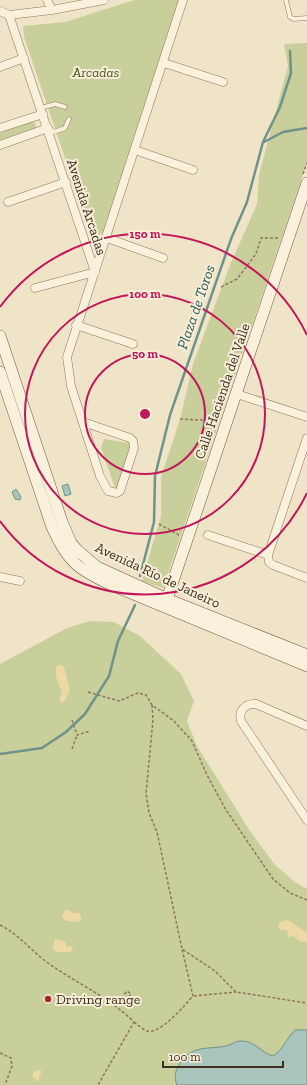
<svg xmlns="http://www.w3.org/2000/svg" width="307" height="1085" font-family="'Zilla Slab',serif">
	<rect width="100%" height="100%" fill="#f0e4c8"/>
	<path fill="#c9cf9b" d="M 134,0 L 179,0 L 105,230 L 98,237 L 92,237 L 24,37 L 23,26 L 65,22 Z
		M 307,43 L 307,163 L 163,588 L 142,581 L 161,516 L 161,477 L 180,419 L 193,364 L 230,265 L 257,204 L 259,175 L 288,66 L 284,44 Z
		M 31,121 L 35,123 L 37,130 L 0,144 L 0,133 Z
		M 104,439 L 129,443 L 134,453 L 121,488 L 115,488 L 101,448 Z
		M 90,621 L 114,622 L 140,636 L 181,674 L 194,701 L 187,721 L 197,746 L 250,831 L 275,865 L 295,882 L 307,889 L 307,1085 L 0,1085 L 0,664 L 67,628 Z"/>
	<path fill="#ecd9a5" d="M 61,665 L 64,667 L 70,690 L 64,702 L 61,702 L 59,698 L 62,694 C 60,685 53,675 57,666 Z
		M 68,910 L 73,913 L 79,913 L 82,919 L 80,922 L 67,921 L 62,917 L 64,911 Z
		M 285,920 L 290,921 L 307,933 L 307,942 L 301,942 L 293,936 L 288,937 L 287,930 L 280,930 L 278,927 L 280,922 Z
		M 55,939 L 66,942 L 66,947 L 71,946 L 73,950 L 70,952 L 56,952 L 53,948 Z
		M 37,1070 L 42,1071 L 39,1077 L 39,1081 L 33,1078 L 33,1073 Z"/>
	<path fill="#a9c4bc" stroke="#6f938a" d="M 68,484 L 71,494 L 65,496 L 62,486 Z
		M 16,489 L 21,497 L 20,500 L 15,499 L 12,492 Z
		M 295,1030 L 307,1030 L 307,1085 L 177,1085 C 174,1078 175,1071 179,1065 C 192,1044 206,1050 226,1046 C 231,1045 235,1041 240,1041 C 255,1040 261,1053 273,1056 C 283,1050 286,1039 295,1030 Z"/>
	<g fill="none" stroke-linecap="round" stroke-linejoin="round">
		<path stroke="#6f938a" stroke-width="2.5" d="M 264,142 L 283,132 L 307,128
			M 140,576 L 154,522 L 155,476 L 170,415 L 231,239 L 247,202 L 263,142 L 280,107 L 291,73 L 290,51
			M 0,754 L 42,748 L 66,732 L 85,714 L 109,676 L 118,641 L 135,605"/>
		<g stroke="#8d765c" stroke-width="5">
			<path id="lane" d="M 286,0 L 290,17 L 294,19 L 307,18
				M 41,108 L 55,104 L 65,107
				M 48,128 L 54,132 L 65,128 L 69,119"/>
		</g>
		<g stroke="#8d765c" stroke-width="9">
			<path id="street" d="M 47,0 L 52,10
				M 0,11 L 9,15
				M 9,15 L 95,272
				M 9,15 L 52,10 L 104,0
				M 164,63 L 223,82
				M 0,67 L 24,58
				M 0,128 L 43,114
				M 0,145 L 48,128
				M 135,150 L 193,170
				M 8,202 L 66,182
				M 107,238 L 163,258
				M 35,288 L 95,272
				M 76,325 L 133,344
				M 237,394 L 307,417
				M 83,422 L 130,438 L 133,441 L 134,448 L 120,491 L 117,493 L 108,491 L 100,476 L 71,386 L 67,357 L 183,0
				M 307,438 L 268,555 L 269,562 L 273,565 L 307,578
				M 208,535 L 268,555
				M 0,577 L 20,581
				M 307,726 L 256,704 C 245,703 238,711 241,721 L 307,820"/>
		</g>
		<g stroke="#6f573f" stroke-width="12">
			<path id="secondary" d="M 0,336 L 62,522 L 71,543 L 77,550 L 97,567 L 167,599 L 307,655
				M 0,372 L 52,527 C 68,563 79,570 114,586 L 307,666
				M 165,605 L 307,183"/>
		</g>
		<path stroke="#8d765c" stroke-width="1.5" stroke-dasharray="3 2" stroke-linecap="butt" d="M 303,174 L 307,163
			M 221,287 L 237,279 L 256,254 L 261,238 L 278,238
			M 180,419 L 217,421
			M 159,524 L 179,535
			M 88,692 L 119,701 L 138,693 L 146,695 L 152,705 L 174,721 L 192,741 L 207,775 L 226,810 L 273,879 L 290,893 L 307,900
			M 152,705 L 153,720 L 146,793 L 149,813 L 157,832 L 182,949 L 215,971 L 236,992 L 307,1003
			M 72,720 L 77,735 L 90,731
			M 72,749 L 77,735
			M 0,925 C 21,936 30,950 48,963 C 76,983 109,997 134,1022 L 98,1085
			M 194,996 L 236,992
			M 106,999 L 121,998 L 127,991 L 131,994 L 128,998 L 121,998
			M 134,1022 C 138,1025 142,1029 147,1031 C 160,1035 185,1005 193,996 L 182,949
			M 0,1053 L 11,1058 L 12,1066 L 5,1085"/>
		<use href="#lane" stroke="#faf1dc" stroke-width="4"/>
		<use href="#street" stroke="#faf1dc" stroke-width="8"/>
		<use href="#secondary" stroke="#faf1dc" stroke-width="11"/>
	</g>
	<g fill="none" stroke="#c2185b" stroke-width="2">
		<circle cx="145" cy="414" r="60"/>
		<circle cx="145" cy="414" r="120"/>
		<path d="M307 493A180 180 0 0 1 0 521M0 307A180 180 0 0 1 307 335"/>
	</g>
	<circle fill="#9e2a2b" stroke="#f7eed8" stroke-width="1.5" cx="48" cy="999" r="4"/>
	<g text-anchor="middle" stroke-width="4" stroke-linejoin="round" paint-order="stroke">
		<g font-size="14" font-style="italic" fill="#4d5a26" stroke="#f7eed8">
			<text x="96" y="77">Arcadas</text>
		</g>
		<g font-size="14" fill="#3d2e20" stroke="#f7eed8">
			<text transform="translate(87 207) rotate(72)" y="5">Avenida Arcadas</text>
			<text transform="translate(222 391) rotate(-71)" y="5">Calle Hacienda del Valle</text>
			<text transform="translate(158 575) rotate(25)" y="5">Avenida Río de Janeiro</text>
		</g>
		<g font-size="14" fill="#3d2e20" stroke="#f7eed8" text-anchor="start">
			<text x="56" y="1004">Driving range</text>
		</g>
		<g font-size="15" font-style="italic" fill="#2f5d5a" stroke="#f7eed8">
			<text transform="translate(196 307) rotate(-71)" y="5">Plaza de Toros</text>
		</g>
	</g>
	<circle cx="145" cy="414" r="6" fill="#c2185b" stroke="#f7eed8" stroke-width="2"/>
	<g font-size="12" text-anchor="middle" font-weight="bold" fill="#c2185b" stroke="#f7eed8" stroke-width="4" stroke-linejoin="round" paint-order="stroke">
		<text x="145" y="238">150 m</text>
		<text x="145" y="298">100 m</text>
		<text x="145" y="358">50 m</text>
	</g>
	<path d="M163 1061v6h120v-6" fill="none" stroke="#3d2e20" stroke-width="2"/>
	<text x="169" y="1061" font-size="12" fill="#3d2e20" stroke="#f7eed8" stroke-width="3" paint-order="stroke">100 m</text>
</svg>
